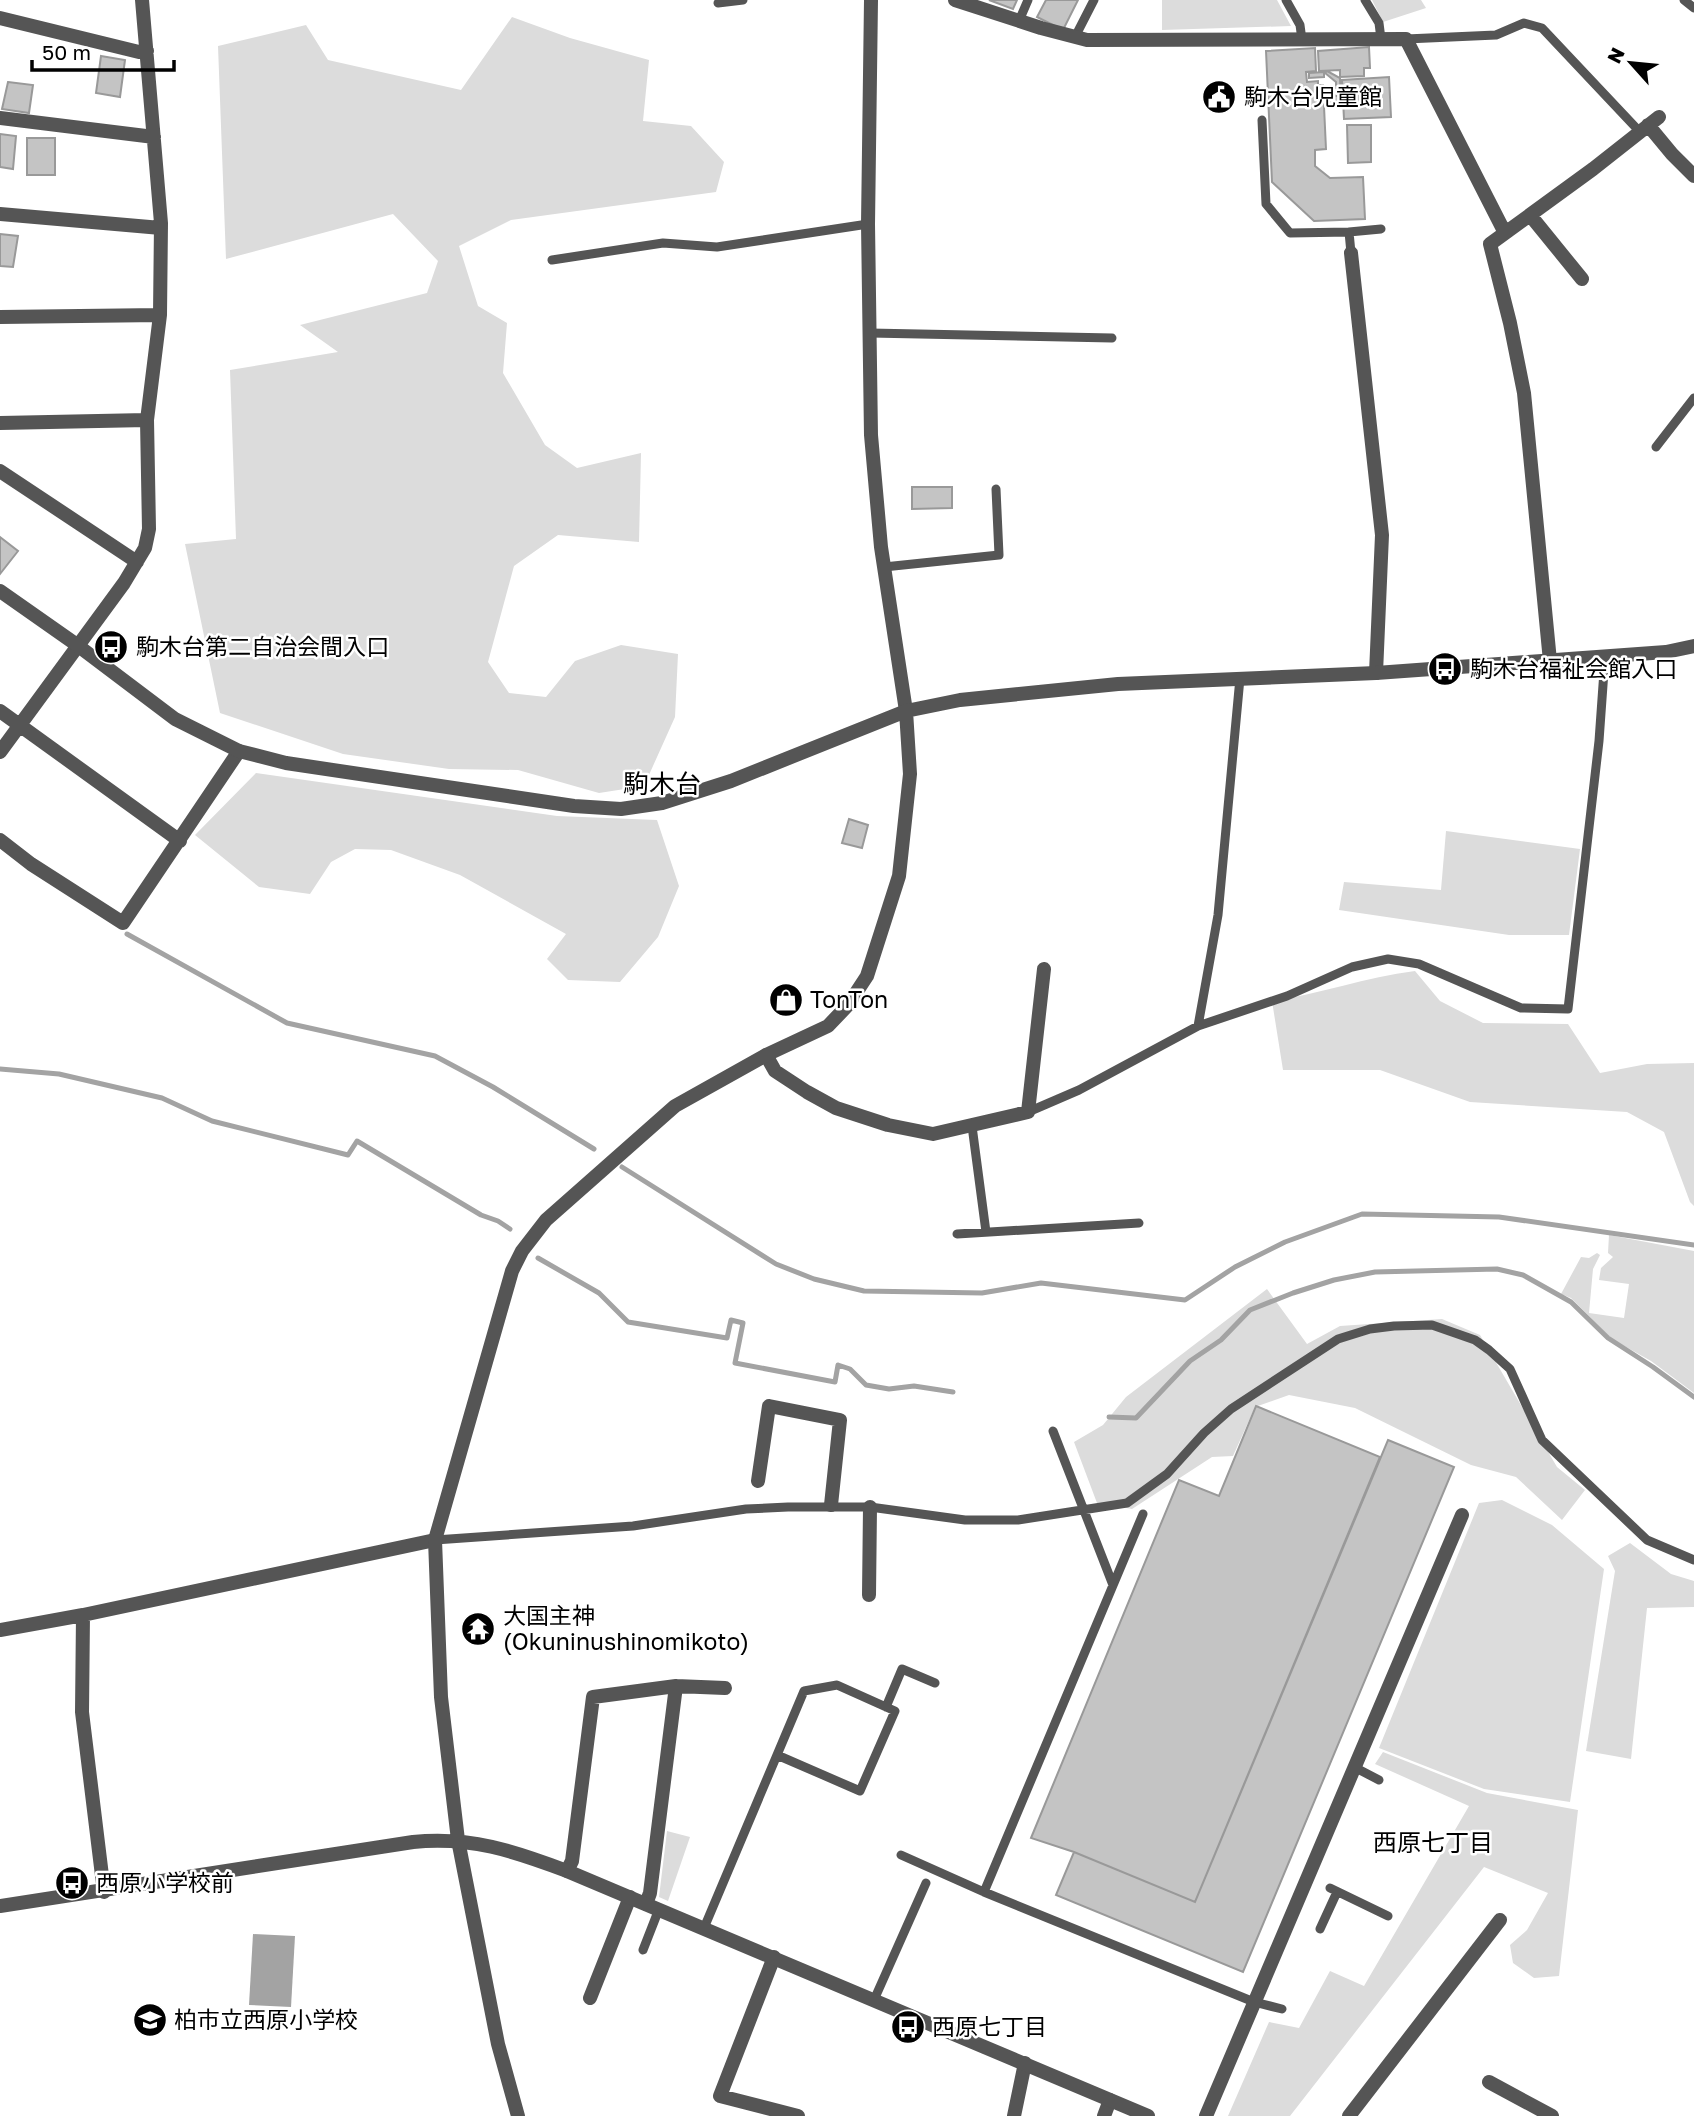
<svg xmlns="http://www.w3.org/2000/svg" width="1694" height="2116" font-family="'Golos Text','Noto Sans JP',sans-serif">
	<rect width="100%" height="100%" fill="#fff"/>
	<path fill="#dcdcdc" d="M 1162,0 L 1277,0 L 1291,26 L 1162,30 Z
		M 1372,0 L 1421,0 L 1426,8 L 1383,22 Z
		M 512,17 L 570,38 L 649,60 L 643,121 L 691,126 L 724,162 L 716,192 L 511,220 L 459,246 L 478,306 L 507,323 L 503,373 L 545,445 L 577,468 L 641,453 L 639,542 L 558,535 L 514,566 L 488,662 L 509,693 L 546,697 L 575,661 L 621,645 L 678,654 L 675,717 L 644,786 L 599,793 L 518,770 L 449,769 L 343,754 L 220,713 L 185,544 L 236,539 L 230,370 L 338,352 L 300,325 L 427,293 L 438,261 L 393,214 L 226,259 L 218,46 L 306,25 L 328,60 L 461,90 Z
		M 256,773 L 557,816 L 657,820 L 679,886 L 658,937 L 620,982 L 568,980 L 547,959 L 566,934 L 460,875 L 391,850 L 355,849 L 331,862 L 310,894 L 259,887 L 195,835 Z
		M 1446,831 L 1580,849 L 1569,935 L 1509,935 L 1339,910 L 1344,882 L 1441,890 Z
		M 1415,971 L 1440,1001 L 1483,1023 L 1568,1024 L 1600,1073 L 1647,1064 L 1694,1063 L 1694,1206 L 1690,1202 L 1664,1132 L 1627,1112 L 1470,1102 L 1380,1070 L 1283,1070 L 1272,1001 C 1320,994 1366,977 1415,971 Z
		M 1609,1235 L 1694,1251 L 1694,1393 L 1651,1361 L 1612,1339 L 1571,1298 L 1561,1294 L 1581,1257 L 1589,1258 L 1597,1253 L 1600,1255 L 1593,1269 L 1589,1313 L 1624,1318 L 1629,1284 L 1599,1280 L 1601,1268 L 1613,1257 L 1608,1253 Z
		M 1267,1289 L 1307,1344 L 1340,1326 L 1442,1319 L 1480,1335 L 1557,1467 L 1585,1490 L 1562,1520 L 1516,1477 L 1471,1465 L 1355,1408 L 1289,1395 L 1255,1407 L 1233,1456 L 1212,1457 L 1132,1509 L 1097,1503 L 1074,1442 L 1103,1425 L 1126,1397 Z
		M 1502,1500 L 1552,1525 L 1604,1569 L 1570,1802 L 1484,1789 L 1379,1748 L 1479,1503 Z
		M 1630,1543 L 1671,1574 L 1694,1581 L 1694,1607 L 1647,1608 L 1631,1759 L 1586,1751 L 1615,1571 L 1608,1556 Z
		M 1383,1752 L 1487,1793 L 1578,1810 L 1559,1976 L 1534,1978 L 1513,1963 L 1510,1945 L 1527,1930 L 1548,1893 L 1484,1867 L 1290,2116 L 1228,2116 L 1269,2022 L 1299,2028 L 1330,1971 L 1364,1986 L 1469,1806 L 1375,1764 Z
		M 667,1831 L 690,1837 L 668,1901 L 659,1897 Z"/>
	<path fill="#a3a3a3" d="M 253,1934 L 295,1936 L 291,2007 L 249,2005 Z"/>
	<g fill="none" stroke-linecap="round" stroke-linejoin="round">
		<path stroke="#a3a3a3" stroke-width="5" d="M 127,934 L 287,1023 L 435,1056 L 493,1087 L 594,1149
			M 0,1069 L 59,1074 L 162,1098 L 212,1121 L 348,1155 L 357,1141 L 481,1215 L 498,1221 L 510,1229
			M 622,1167 L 776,1264 L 814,1279 L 864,1291 L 982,1293 L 1041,1283 L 1185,1300 L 1235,1267 L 1285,1242 L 1362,1214 L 1499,1217 L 1694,1245
			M 538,1258 L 599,1293 L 628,1322 L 727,1338 L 731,1320 L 743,1323 L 735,1363 L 835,1382 L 838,1365 L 850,1369 L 866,1385 L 889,1389 L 914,1386 L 953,1392
			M 1109,1417 L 1136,1418 L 1190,1361 L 1221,1340 L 1250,1310 L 1293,1293 L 1334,1280 L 1375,1272 L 1497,1269 L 1523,1275 L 1571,1302 L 1608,1338 L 1653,1367 L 1694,1397"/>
	</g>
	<path fill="#c4c4c4" stroke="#999" stroke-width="2" d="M 989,0 L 1017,0 L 1013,9 Z
		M 1046,0 L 1078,0 L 1063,30 L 1037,17 Z
		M 1369,47 L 1370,68 L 1364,68 L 1364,76 L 1340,77 L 1340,70 L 1319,71 L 1318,51 Z
		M 1315,48 L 1316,71 L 1306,72 L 1307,82 L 1318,81 L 1318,85 L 1323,85 L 1326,149 L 1315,150 L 1315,166 L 1330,178 L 1363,177 L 1365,219 L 1314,221 L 1272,182 L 1266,51 Z
		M 101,56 L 125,60 L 120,97 L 96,93 Z
		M 1327,71 L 1340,78 L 1341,101 L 1326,102 L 1325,96 L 1336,96 L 1336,82 L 1325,73 Z
		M 1324,72 L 1324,77 L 1309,78 L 1309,73 Z
		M 1389,77 L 1391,117 L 1344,119 L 1342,80 Z
		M 8,82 L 33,85 L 29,113 L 2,109 Z
		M 1347,125 L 1371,125 L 1371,162 L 1348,163 Z
		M 0,134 L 16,136 L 13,169 L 0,167 Z
		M 27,138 L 55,138 L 55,175 L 27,175 Z
		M 0,234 L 18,236 L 13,267 L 0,266 Z
		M 912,487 L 952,487 L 952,508 L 912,509 Z
		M 0,537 L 18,551 L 0,574 Z
		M 849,819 L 868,825 L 862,848 L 842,843 Z
		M 1256,1406 L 1380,1457 L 1195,1902 L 1074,1852 L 1031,1838 L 1179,1480 L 1219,1496 Z
		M 1388,1440 L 1454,1467 L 1243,1972 L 1056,1895 L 1074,1852 L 1195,1902 Z"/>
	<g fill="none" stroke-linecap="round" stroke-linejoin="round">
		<path stroke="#555" stroke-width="9" d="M 1286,0 L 1300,25 L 1302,40
			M 1365,0 L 1379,23 L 1381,39
			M 1684,0 L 1694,8
			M 718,3 L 743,0
			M 1019,21 L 1028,0
			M 1075,37 L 1094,0
			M 1406,39 L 1496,35 L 1524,23 L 1542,28 L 1640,132
			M 1262,120 L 1266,204 L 1290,233 L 1349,232 L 1351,253
			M 1349,232 L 1381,229
			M 552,260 L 663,243 L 717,247 L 868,224
			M 870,333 L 1112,338
			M 1656,447 L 1694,398
			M 884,567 L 999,555 L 996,489
			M 1198,1026 L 1287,996 L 1352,967 L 1388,959 L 1419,964 L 1521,1008 L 1568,1009 L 1599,741 L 1605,657
			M 1028,1112 L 1079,1090 L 1198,1026 L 1218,915 L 1240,678
			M 972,1126 L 986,1232
			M 957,1234 L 1139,1223
			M 1053,1431 L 1113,1585
			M 435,1540 L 633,1526 L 746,1509 L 788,1507 L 870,1507 L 965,1520 L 1018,1520 L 1127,1503 L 1167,1474 L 1204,1433 L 1231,1409 L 1338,1339 L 1370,1329 L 1394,1326 L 1432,1325 L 1475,1340 L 1489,1350 L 1510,1369 L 1542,1440 L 1647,1540 L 1694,1560
			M 886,1707 L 902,1669 L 935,1683
			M 1354,1767 L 1379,1780
			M 901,1855 L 984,1892 L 1254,2002 L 1282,2009
			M 1330,1888 L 1388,1916
			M 984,1892 L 1143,1514
			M 704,1928 L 777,1755 L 860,1791 L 895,1711 L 837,1685 L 804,1691 L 777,1755
			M 1320,1929 L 1337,1892
			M 643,1950 L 659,1909
			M 874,2000 L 926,1883"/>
		<path stroke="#555" stroke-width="14" d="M 871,0 L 868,224 L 871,435 L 881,547 L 906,711
			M 955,0 L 1041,28 L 1087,40 L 1406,39 L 1505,233
			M 0,18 L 139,52 L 147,51
			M 0,118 L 154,137
			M 1648,125 L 1672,154 L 1694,176
			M 0,214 L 161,228
			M 1530,215 L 1582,279
			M 1351,253 L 1382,535 L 1376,673
			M 0,317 L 160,315
			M 0,423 L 147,420
			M 0,471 L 137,562
			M 1550,661 L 1524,393 L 1510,323 L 1490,244 L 1593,169 L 1659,117
			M 0,711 L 180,841
			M 0,752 L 124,583 L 145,548 L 149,529 L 147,420 L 160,315 L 161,223 L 142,0
			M 0,840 L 31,864 L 123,923 L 239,751
			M 766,1055 L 775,1071 L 807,1092 L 836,1108 L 888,1125 L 933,1134 L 1028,1112 L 1044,969
			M 758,1481 L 769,1406 L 840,1420 L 831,1505
			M 869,1595 L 870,1507
			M 83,1615 L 82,1712 L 104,1892
			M 0,1630 L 83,1615 L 435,1540
			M 458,1840 L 498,2044 L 518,2116
			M 567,1871 L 572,1861 L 593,1697 L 676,1686 L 725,1688
			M 646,1904 L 650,1893 L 676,1686
			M 774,1957 L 720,2096 L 798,2116
			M 590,1998 L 630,1897
			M 1489,2082 L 1552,2116
			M 1014,2116 L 1025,2063
			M 1104,2116 L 1110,2100
			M 1206,2116 L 1462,1515
			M 1349,2116 L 1500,1920"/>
		<path stroke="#555" stroke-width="14" d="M 0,591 L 77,645 L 175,719 L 239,751 L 286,763 L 574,806 L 621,809 L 662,803 L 731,781 L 906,711 L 960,700 L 1118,684 L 1376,673 L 1666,652 L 1694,646
			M 458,1840 L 441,1697 L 435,1540 L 512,1271 L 522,1251 L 546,1220 L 675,1106 L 766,1055 L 828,1026 L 848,1005 L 867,976 L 899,876 L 910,774 L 906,711
			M 0,1906 L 413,1842 C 470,1836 514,1851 567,1871 L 1148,2116"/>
	</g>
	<defs>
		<g id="civic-disc" transform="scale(1.75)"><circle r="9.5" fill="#000" stroke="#fff"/><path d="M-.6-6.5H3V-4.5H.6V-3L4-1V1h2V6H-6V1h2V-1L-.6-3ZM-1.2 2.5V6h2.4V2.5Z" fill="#fff"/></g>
		<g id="bus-disc" transform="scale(1.75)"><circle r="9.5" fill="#000" stroke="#fff"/><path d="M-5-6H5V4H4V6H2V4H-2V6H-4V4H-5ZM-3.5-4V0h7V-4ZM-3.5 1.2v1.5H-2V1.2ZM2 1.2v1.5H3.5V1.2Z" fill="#fff"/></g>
		<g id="shop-disc" transform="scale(1.75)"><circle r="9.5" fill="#000" stroke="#fff"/><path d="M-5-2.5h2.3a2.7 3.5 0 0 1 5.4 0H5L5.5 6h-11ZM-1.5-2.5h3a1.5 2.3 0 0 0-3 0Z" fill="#fff"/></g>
		<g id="temple-disc" transform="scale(1.75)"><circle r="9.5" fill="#000" stroke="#fff"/><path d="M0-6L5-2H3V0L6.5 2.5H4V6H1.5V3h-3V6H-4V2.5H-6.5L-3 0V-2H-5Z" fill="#fff"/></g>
		<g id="school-disc" transform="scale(1.75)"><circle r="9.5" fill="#000" stroke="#fff"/><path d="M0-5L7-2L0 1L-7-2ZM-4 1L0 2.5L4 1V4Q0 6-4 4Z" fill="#fff"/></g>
	</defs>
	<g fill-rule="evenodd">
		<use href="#civic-disc" x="1219" y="97"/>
		<use href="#bus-disc" x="111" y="647"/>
		<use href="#bus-disc" x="1445" y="669"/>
		<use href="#shop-disc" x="786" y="1000"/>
		<use href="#temple-disc" x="478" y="1629"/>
		<use href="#bus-disc" x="72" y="1883"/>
		<use href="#school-disc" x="150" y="2020"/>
		<use href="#bus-disc" x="908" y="2027"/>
	</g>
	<g text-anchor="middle" stroke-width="5" stroke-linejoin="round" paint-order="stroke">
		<g font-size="23" fill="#000" stroke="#fff" text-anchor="start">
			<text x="1244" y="105">駒木台児童館</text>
			<text x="136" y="655">駒木台第二自治会間入口</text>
			<text x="1470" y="677">駒木台福祉会館入口</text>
			<text x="810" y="1008">TonTon</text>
			<text x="503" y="1624">大国主神<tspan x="503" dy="26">(Okuninushinomikoto)</tspan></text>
			<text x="96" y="1891">西原小学校前</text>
			<text x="174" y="2028">柏市立西原小学校</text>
			<text x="932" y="2035">西原七丁目</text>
		</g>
		<g font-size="24" fill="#000" stroke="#fff">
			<text x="1433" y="1851">西原七丁目</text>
		</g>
		<g font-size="26" fill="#000" stroke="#fff">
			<text x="662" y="793">駒木台</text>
		</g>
	</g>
	<g transform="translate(1631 63) rotate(297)" stroke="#ffffff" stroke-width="5" paint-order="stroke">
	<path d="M0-5L12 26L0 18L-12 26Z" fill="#000000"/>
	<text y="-10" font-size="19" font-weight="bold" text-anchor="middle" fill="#000000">N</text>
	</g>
	<path d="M32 60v10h142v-10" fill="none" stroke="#000000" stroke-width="3.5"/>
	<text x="42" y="60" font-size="21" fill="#000000" stroke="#ffffff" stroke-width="5" paint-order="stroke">50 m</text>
</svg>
